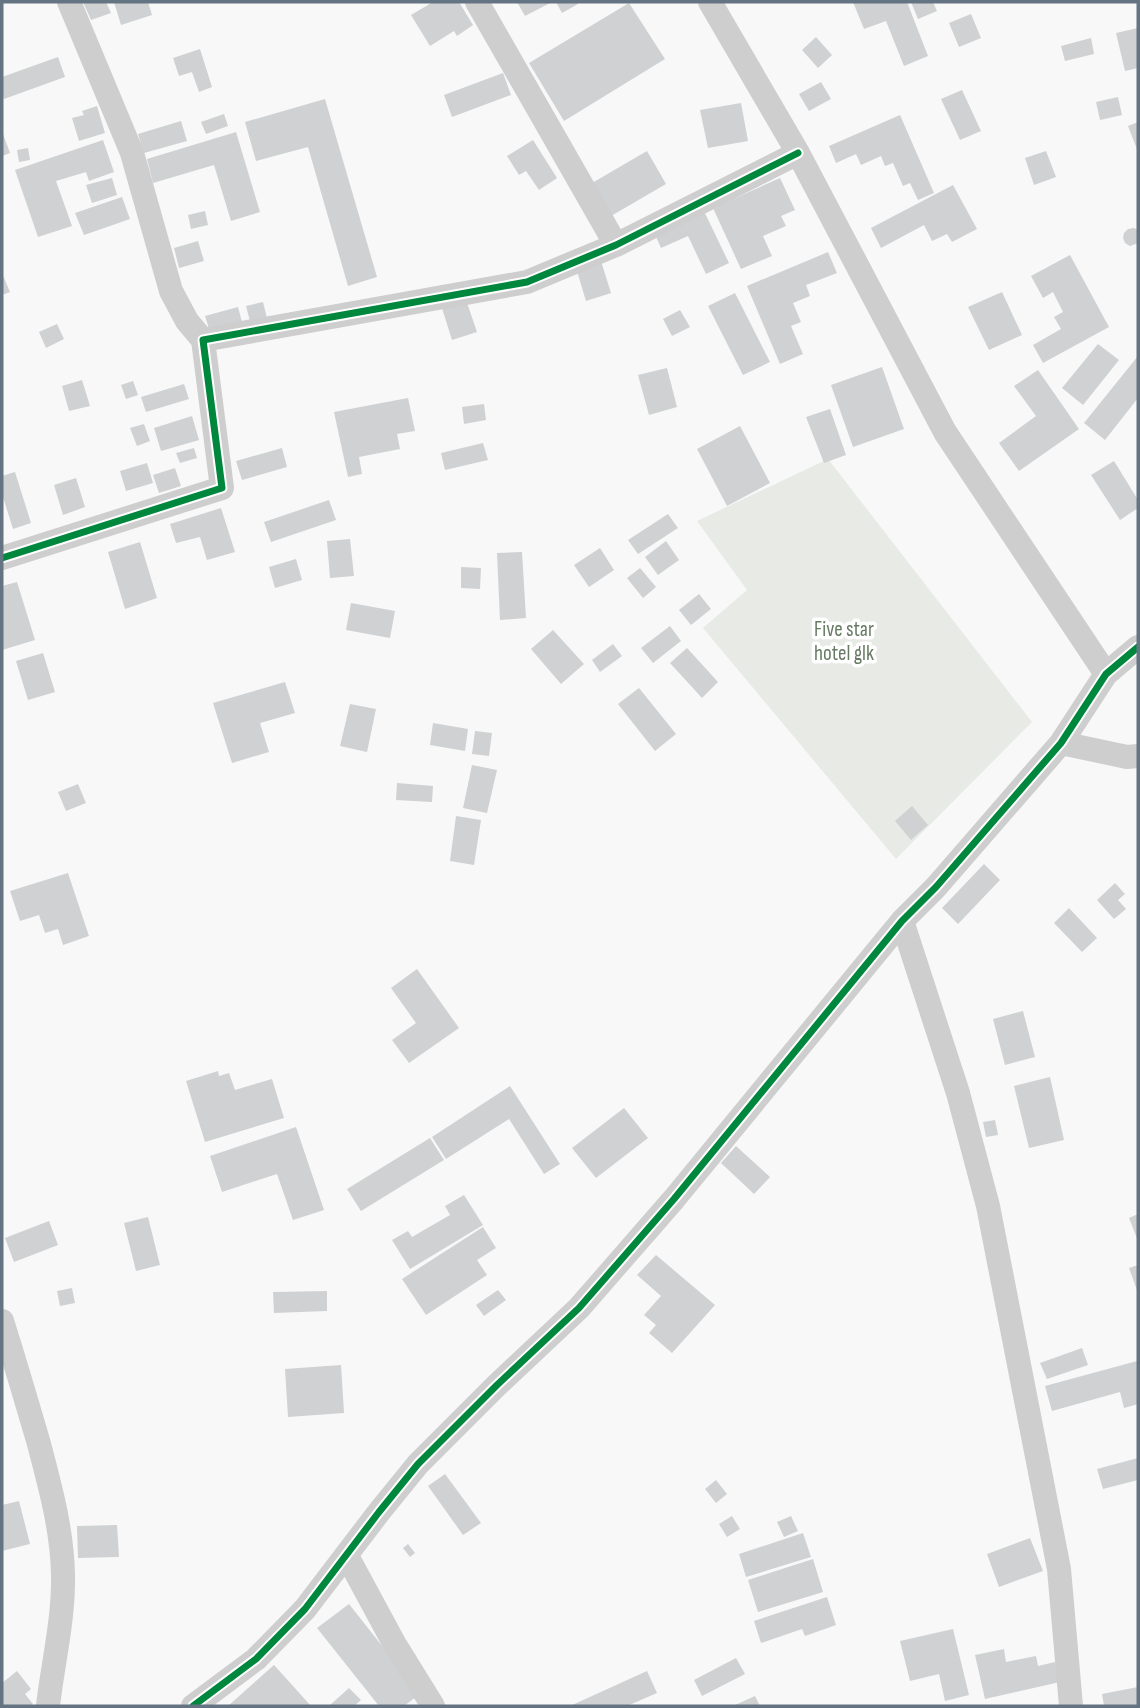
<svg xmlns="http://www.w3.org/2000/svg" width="1140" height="1708" font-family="'Sofia Sans Condensed',sans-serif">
	<rect width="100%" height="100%" fill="#f8f8f8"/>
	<path fill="#e7eae5" d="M 828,459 L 1032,722 L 896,859 L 703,628 L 747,590 L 697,521 Z"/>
	<path fill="#cfd1d2" d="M 83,2 L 106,2 L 111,13 L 91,20 Z
		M 114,2 L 148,2 L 152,15 L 121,25 Z
		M 433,2 L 459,2 L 473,25 L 457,36 L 454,31 L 430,46 L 411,15 Z
		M 517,2 L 552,2 L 525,16 Z
		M 556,2 L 577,2 L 578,4 L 562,13 Z
		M 853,2 L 907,2 L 928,56 L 904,66 L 886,21 L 864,29 Z
		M 911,2 L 933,2 L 937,11 L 918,19 Z
		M 629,3 L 665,59 L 564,121 L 529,63 Z
		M 971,14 L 981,38 L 959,47 L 949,23 Z
		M 1138,28 L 1138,68 L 1125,71 L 1116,33 Z
		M 816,37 L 832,55 L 818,68 L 802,50 Z
		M 1091,38 L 1094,54 L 1065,61 L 1061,46 Z
		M 200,49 L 212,87 L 199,92 L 192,72 L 179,76 L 173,58 Z
		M 58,57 L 65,77 L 4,99 L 2,93 L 2,77 Z
		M 503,73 L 511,95 L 452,117 L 444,95 Z
		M 821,82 L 831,99 L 809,111 L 799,94 Z
		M 962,90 L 981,131 L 960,140 L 941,99 Z
		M 1118,97 L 1122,115 L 1100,120 L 1096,102 Z
		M 325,99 L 377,277 L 348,286 L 308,147 L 256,161 L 245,122 Z
		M 741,103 L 748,141 L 708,148 L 700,110 Z
		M 97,106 L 105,133 L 79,141 L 72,118 L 84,115 L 82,111 Z
		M 224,114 L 228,126 L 206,134 L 201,122 Z
		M 900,115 L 934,193 L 918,200 L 910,183 L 903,186 L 893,163 L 885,166 L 881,156 L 861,165 L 856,154 L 836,163 L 829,146 Z
		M 181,121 L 187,141 L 144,153 L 138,134 Z
		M 1138,122 L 1138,152 L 1128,126 Z
		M 2,131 L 10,153 L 2,156 Z
		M 236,132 L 260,212 L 231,221 L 214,165 L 153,183 L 147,159 Z
		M 103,140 L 114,172 L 89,181 L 86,172 L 56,181 L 72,226 L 38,237 L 15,170 Z
		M 533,140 L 557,178 L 539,190 L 526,171 L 519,175 L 507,156 Z
		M 28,148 L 30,160 L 19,162 L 17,150 Z
		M 647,151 L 666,184 L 611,216 L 592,183 Z
		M 1046,151 L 1056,177 L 1034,185 L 1025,158 Z
		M 112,178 L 117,195 L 92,203 L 86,185 Z
		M 780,178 L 795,210 L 781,216 L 786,226 L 763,236 L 772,256 L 741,269 L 713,208 Z
		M 953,185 L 977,229 L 952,242 L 947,234 L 932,241 L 924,225 L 881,248 L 871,228 Z
		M 122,197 L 130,219 L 84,235 L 75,213 Z
		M 702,207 L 729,263 L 706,274 L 688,236 L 661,248 L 653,230 Z
		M 205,211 L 208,225 L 191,229 L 188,215 Z
		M 1134,228 L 1138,230 L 1138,243 L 1130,246 L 1125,243 L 1123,238 L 1124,233 L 1128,229 Z
		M 198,241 L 204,261 L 179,268 L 174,248 Z
		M 828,252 L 837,273 L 806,285 L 810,296 L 793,303 L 801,322 L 791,326 L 803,354 L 780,364 L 747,286 Z
		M 1070,255 L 1109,327 L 1043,363 L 1033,345 L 1061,329 L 1054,317 L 1063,312 L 1053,292 L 1043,298 L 1031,276 Z
		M 601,261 L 611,293 L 586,301 L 576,268 Z
		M 2,273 L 10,292 L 2,295 Z
		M 1002,292 L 1022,335 L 989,350 L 968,307 Z
		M 735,293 L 770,362 L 743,375 L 708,306 Z
		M 465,297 L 477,332 L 452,340 L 441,305 Z
		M 263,302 L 268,322 L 251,325 L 246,306 Z
		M 238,307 L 243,326 L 211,335 L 205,316 Z
		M 680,310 L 690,327 L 672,336 L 663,319 Z
		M 57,324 L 64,339 L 46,348 L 39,332 Z
		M 1098,344 L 1119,360 L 1083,405 L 1062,388 Z
		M 1138,356 L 1138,398 L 1105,440 L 1084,423 Z
		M 882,367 L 904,429 L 853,447 L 831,385 Z
		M 667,368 L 677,407 L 649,415 L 638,375 Z
		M 1038,370 L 1079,429 L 1019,471 L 999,443 L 1036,416 L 1014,386 Z
		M 82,380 L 90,406 L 69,411 L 62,386 Z
		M 133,381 L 138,395 L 126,399 L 121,385 Z
		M 184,384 L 189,399 L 146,412 L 141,397 Z
		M 408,398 L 415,431 L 397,434 L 400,449 L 359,457 L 362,474 L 348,477 L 334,412 Z
		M 484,404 L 486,420 L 464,424 L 462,407 Z
		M 830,409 L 846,455 L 824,463 L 806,417 Z
		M 192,416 L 199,440 L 161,451 L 154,428 Z
		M 144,424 L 150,441 L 137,446 L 130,428 Z
		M 740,426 L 770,483 L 727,506 L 697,449 Z
		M 483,443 L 488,460 L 445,470 L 441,453 Z
		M 194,448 L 197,458 L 180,463 L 176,453 Z
		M 282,448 L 287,467 L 242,480 L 236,461 Z
		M 1114,461 L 1138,500 L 1138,508 L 1120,520 L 1091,475 Z
		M 147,463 L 153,483 L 126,491 L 120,471 Z
		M 175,468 L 181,486 L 159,493 L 153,475 Z
		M 15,472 L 31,523 L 13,529 L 2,494 L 2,476 Z
		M 76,478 L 85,507 L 63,515 L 54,485 Z
		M 329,500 L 336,520 L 271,542 L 264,522 Z
		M 221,508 L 235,552 L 207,560 L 200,537 L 176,543 L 170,524 Z
		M 668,514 L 678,528 L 638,554 L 628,540 Z
		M 350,539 L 354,576 L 330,578 L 327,541 Z
		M 666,541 L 679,560 L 658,575 L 645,557 Z
		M 140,542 L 157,598 L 125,609 L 108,552 Z
		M 600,548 L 614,570 L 589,587 L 574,565 Z
		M 522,552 L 526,618 L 500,620 L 497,553 Z
		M 296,559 L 302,580 L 275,588 L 269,567 Z
		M 461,567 L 481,568 L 480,589 L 461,588 Z
		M 640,568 L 656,587 L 643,598 L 627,578 Z
		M 17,582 L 35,640 L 2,650 L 2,586 Z
		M 699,594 L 711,609 L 691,625 L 679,610 Z
		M 351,603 L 395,611 L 390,638 L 346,630 Z
		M 670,626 L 681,641 L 653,663 L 641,648 Z
		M 553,630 L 584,664 L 561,684 L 531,649 Z
		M 613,644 L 622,656 L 600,672 L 592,660 Z
		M 687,648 L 718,682 L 702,698 L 670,663 Z
		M 43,653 L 55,692 L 28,700 L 16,661 Z
		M 285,682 L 295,713 L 260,723 L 269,752 L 232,763 L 213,703 Z
		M 639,688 L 676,734 L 655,751 L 618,704 Z
		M 350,704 L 376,709 L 367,752 L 340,746 Z
		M 433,723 L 468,729 L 465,751 L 430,745 Z
		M 475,731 L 492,733 L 489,756 L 472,754 Z
		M 472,765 L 497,770 L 487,813 L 463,808 Z
		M 397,783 L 433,786 L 432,802 L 396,800 Z
		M 78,784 L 86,803 L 66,811 L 58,792 Z
		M 912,806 L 928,825 L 911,840 L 895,821 Z
		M 456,816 L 481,820 L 474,865 L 450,861 Z
		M 984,864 L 1000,880 L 958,924 L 942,908 Z
		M 68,873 L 89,936 L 63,945 L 58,929 L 45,933 L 39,915 L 20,921 L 10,891 Z
		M 1115,883 L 1125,894 L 1118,900 L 1126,909 L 1114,919 L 1097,900 Z
		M 1069,908 L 1097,938 L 1082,952 L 1054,923 Z
		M 417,969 L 459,1028 L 409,1063 L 392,1040 L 416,1023 L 391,988 Z
		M 1023,1011 L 1035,1057 L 1005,1065 L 993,1019 Z
		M 218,1071 L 219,1076 L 229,1073 L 235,1090 L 272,1079 L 284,1118 L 205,1142 L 186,1081 Z
		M 1050,1077 L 1064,1140 L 1029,1148 L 1014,1086 Z
		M 510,1086 L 560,1164 L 544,1174 L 509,1119 L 446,1159 L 432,1137 Z
		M 624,1108 L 648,1138 L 596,1178 L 572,1148 Z
		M 995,1120 L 998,1135 L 986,1137 L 983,1122 Z
		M 296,1127 L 324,1210 L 293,1220 L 277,1174 L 222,1192 L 210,1156 Z
		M 430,1138 L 444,1160 L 361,1211 L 347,1189 Z
		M 736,1146 L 770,1177 L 754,1194 L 721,1163 Z
		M 464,1195 L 483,1225 L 410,1269 L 392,1240 L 408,1231 L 412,1237 L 450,1215 L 445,1206 Z
		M 1138,1214 L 1138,1241 L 1129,1218 Z
		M 148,1217 L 160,1265 L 136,1271 L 124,1223 Z
		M 49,1221 L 58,1245 L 14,1262 L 5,1238 Z
		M 483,1227 L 496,1248 L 477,1260 L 487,1275 L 426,1315 L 402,1279 Z
		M 656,1255 L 715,1305 L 672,1353 L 649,1333 L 656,1325 L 644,1315 L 661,1296 L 637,1275 Z
		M 1138,1265 L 1138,1293 L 1129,1268 Z
		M 72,1288 L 75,1303 L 60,1306 L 57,1291 Z
		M 498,1290 L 506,1300 L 484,1316 L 476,1305 Z
		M 327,1291 L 327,1311 L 274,1313 L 273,1292 Z
		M 1082,1348 L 1088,1365 L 1047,1379 L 1040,1363 Z
		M 1137,1361 L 1138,1366 L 1138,1404 L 1124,1408 L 1120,1392 L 1052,1411 L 1045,1386 Z
		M 341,1365 L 344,1413 L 288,1417 L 285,1369 Z
		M 1138,1458 L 1138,1480 L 1103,1489 L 1097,1469 Z
		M 445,1474 L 481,1523 L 463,1535 L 428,1486 Z
		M 716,1480 L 727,1494 L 716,1503 L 705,1489 Z
		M 19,1501 L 30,1544 L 2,1551 L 2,1505 Z
		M 732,1516 L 740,1529 L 727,1537 L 719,1524 Z
		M 791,1516 L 798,1531 L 784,1537 L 777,1522 Z
		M 117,1525 L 119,1557 L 78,1558 L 77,1526 Z
		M 803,1533 L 811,1557 L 746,1577 L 739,1554 Z
		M 1030,1538 L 1043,1571 L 999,1587 L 987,1554 Z
		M 408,1544 L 415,1553 L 410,1557 L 403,1548 Z
		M 813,1559 L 823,1592 L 758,1612 L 748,1580 Z
		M 827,1597 L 836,1625 L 805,1636 L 802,1629 L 761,1643 L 754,1621 Z
		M 349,1604 L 420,1694 L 404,1706 L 379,1706 L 317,1628 Z
		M 953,1629 L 969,1695 L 945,1701 L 939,1674 L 910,1681 L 900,1641 Z
		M 1004,1649 L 1006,1662 L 1036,1656 L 1038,1666 L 1055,1662 L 1060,1682 L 985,1699 L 975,1655 Z
		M 736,1658 L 745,1674 L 702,1696 L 694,1680 Z
		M 274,1665 L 311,1706 L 228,1706 Z
		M 17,1671 L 31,1689 L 25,1694 L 33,1704 L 30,1706 L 2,1706 L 2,1683 Z
		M 647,1671 L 657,1693 L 627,1706 L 570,1706 Z
		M 1138,1687 L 1138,1706 L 1104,1706 L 1102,1694 Z
		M 349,1688 L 361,1700 L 354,1706 L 329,1706 Z
		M 755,1696 L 760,1706 L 733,1706 Z"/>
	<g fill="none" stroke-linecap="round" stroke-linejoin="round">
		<path stroke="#cececf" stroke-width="24" d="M 69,2 L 132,153 L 171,291 L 187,321 L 203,340
			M 477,2 L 616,245
			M 710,2 L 798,153 L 945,432 L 1106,674
			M 2,558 L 222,488 L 203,340 L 527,282 L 616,245 L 798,153
			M 1061,743 L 1127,757 L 1138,756
			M 902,921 L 958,1093 L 988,1206 L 1059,1569 L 1071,1706
			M 2,1321 C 15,1362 27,1403 39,1444 C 50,1486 62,1529 63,1574 C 64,1619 53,1662 48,1706
			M 347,1556 L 394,1643 L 433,1706
			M 193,1706 L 256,1659 L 305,1609 L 379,1512 L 418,1464 L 497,1385 L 579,1308 L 674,1199 L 902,921 L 936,887 L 1061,743 L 1106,674 L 1138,647"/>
		<g stroke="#fff" stroke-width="11">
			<path id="cycleway" d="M 2,558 L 222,488 L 203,340 L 527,282 L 616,245 L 798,153
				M 193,1706 L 256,1659 L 305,1609 L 379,1512 L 418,1464 L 497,1385 L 579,1308 L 674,1199 L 902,921 L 936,887 L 1061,743 L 1106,674 L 1138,647"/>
		</g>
		<use href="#cycleway" stroke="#00873e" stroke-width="7"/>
	</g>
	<g text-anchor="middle" stroke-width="7" stroke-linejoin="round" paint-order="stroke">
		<g font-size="21" fill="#677a64" stroke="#fff">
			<text x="844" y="636">Five star<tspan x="844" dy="24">hotel glk</tspan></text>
		</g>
	</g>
	<rect width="1140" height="1708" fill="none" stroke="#657482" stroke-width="7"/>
</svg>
